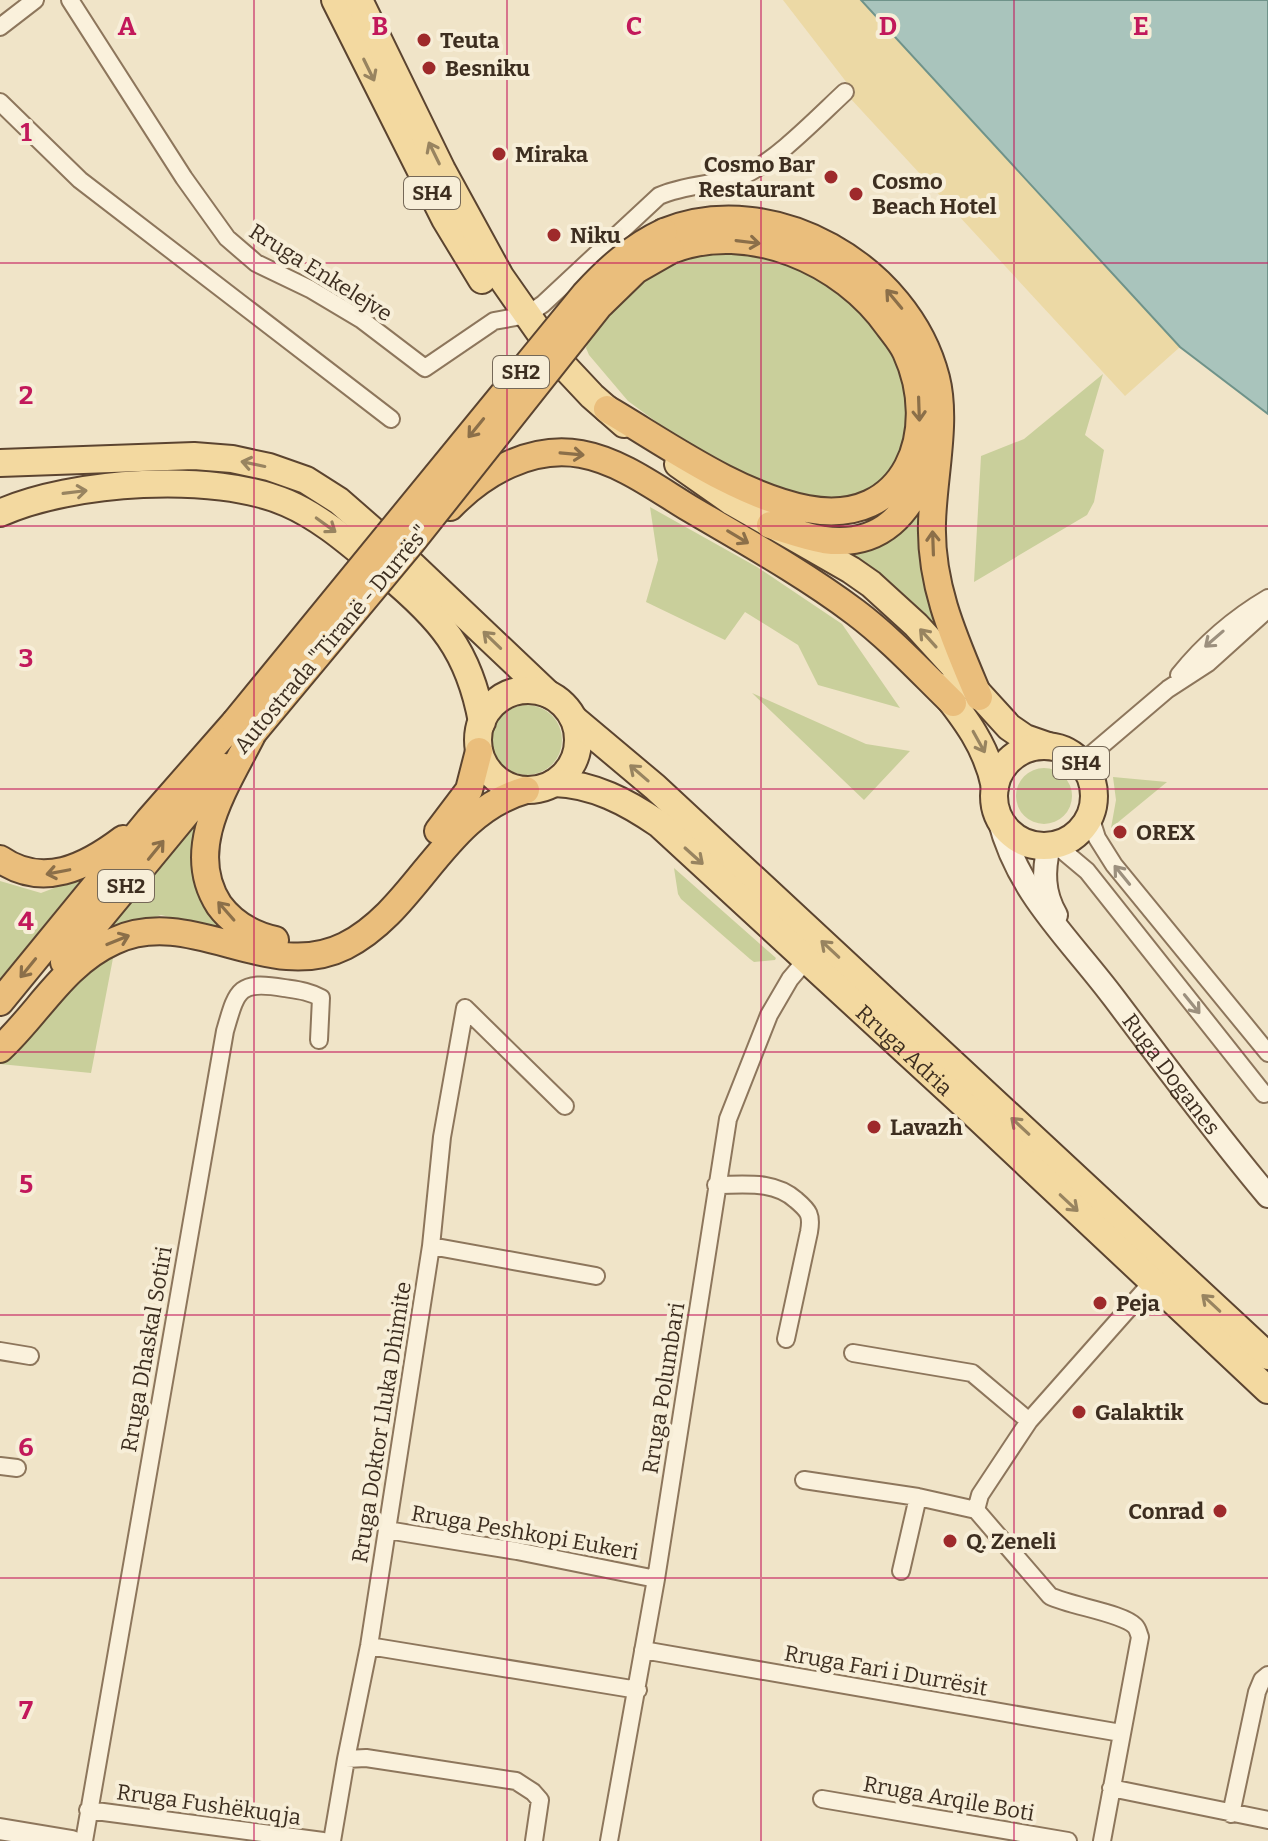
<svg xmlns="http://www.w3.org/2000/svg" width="1268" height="1841" font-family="Bitter,serif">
	<rect width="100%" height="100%" fill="#f0e4c8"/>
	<path fill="#c9cf9b" d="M 748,251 L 811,271 L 860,305 L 899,356 L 911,424 L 896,468 L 870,493 L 835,501 L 774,490 L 730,467 L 666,429 L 628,401 L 589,355 L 586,348 L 589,338 L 639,283 L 689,253 Z
		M 1103,374 L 1085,435 L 1104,450 L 1094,502 L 1087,515 L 974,582 L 981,456 L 1024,439 Z
		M 925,499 L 951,653 L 880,576 L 847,551 Z
		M 650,507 L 757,567 L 842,624 L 900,708 L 818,685 L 798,645 L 745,612 L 725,640 L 646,602 L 658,560 Z
		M 752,693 L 866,744 L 910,751 L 864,800 Z
		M492 740a35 35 0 1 1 70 0a35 35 0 1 1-70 0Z
		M1016 796a28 28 0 1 1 56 0a28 28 0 1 1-56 0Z
		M 1113,777 L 1167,782 L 1111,828 L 1116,800 Z
		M 197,819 L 193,879 L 226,930 L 161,915 L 103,935 Z
		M 674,868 L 776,958 L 775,960 L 754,962 L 750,959 L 681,899 L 678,894 Z
		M 83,877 L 0,979 L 0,881 L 41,893 Z
		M 114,953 L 91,1073 L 0,1064 L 0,1060 L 83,976 Z"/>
	<path fill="#ecd9a5" d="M 783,0 L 861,0 L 1180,347 L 1125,396 L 850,98 L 854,92 Z"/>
	<path fill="#a9c4bc" stroke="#6f938a" stroke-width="2" d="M 861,0 L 1268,0 L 1268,414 L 1180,347 Z"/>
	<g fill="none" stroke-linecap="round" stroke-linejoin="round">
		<g stroke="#8d765c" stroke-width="20">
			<path id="minor" d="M 70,0 L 184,178 L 227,238 L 256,263 L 310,289 L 362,320 L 425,368 L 494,321 L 527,315 L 543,304 L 659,196 C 686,184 716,185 744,175 C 775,162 819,116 845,92
				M 0,27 L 35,0
				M 0,102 L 80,180 L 391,419
				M 1179,675 C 1204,644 1234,618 1268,598
				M 1081,763 L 1168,689 L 1208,663 L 1268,609
				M 1090,816 L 1097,838 L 1114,865 L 1268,1053
				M 1056,845 L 1087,871 L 1264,1094
				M 465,1008 L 565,1106
				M 716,1185 C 744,1185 774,1180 796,1200 C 809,1211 812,1215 809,1232 L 786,1339
				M 431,1246 L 596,1276
				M 0,1351 L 30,1356
				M 853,1353 L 972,1373 L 1029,1421
				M 0,1466 L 17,1468
				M 804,1480 L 918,1497 L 976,1510
				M 976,1510 L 1050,1596 C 1070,1606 1123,1613 1135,1626 C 1138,1629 1138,1632 1140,1637 L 1102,1841
				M 976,1510 L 980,1495 L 1029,1421 L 1153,1281
				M 387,1530 L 517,1551 L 656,1579
				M 901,1571 L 918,1497
				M 369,1646 L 638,1690
				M 643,1650 L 1121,1733
				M 346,1759 L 366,1758 L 516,1781 L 533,1792 L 540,1800 L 534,1841
				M 1111,1788 L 1268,1820
				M 822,1799 L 1068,1841
				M 88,1810 L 323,1841
				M 1231,1814 L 1257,1692 L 1262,1680 L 1268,1675
				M 84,1841 L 225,1031 C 237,990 238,980 284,988 C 297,990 309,991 321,998 L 319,1040
				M 332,1841 L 346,1759 L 369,1646 L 431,1246 L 442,1137 L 465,1008
				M 609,1841 L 656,1579 L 728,1119 L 769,1015 L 790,979 L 807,959"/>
		</g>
		<g stroke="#8d765c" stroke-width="24">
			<path id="tertiary" d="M 0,1829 L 72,1841"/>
		</g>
		<g stroke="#6f573f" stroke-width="26">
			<g id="secondary">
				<path id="s1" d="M 999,819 C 1018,894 1069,938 1114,998 C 1164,1064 1214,1132 1268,1196"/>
				<path d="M 1049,846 C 1043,871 1043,893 1056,915"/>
			</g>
		</g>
		<g stroke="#5b4430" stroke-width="30">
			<g id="primary">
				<path d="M 335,0 L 445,219 L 482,280"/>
				<path d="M 359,0 L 442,170 L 500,276 L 561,363 L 592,396 L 624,424"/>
				<path d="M 0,463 L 194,456 L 232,459 L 269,467 L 306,480 L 339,501 L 411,564 L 548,694"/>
				<path d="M 678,464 L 732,502 L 851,570 L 871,584 L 916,625 L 1009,727 L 1025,738 L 1048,746"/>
				<path d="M 0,513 C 71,481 214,471 287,503 C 324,519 354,547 386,573 C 440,618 469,650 482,722"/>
				<path d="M 940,687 C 965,718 987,747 995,787"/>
				<circle cx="528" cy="740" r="50"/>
				<path d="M 574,719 L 655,787 L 1268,1356"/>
				<circle cx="1044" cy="796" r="50"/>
				<path id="s2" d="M 554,783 C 593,784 627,802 659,824 L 972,1112 L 1268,1390"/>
			</g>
		</g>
		<g stroke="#5b4430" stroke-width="30">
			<path id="trunk" d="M 664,232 C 773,188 908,267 936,378 C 947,421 933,478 932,523 C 930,586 955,640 979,697
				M 607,409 C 668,445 737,495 807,509 C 907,528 942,430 906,352 C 902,343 895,335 889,327 C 843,261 749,220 671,250
				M 450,507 C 483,473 531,445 581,454 C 620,461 656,488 689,508 C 745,541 803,573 855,612 C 891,639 921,672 953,703
				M 770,525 C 788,530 806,537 824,540 C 883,548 909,512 931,463
				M 253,733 C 227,785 182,848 219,905 C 233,924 253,935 275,940
				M 438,831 L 469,790 L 479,751
				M 0,859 C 43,889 86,867 123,839
				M 64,962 L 225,767
				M 0,1002 L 149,820 L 235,722
				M 0,1049 C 39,1013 63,964 114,941 C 191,905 269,984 345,946 C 418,909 443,813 526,790"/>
		</g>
		<use href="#minor" stroke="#faf1dc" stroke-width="16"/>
		<use href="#tertiary" stroke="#faf1dc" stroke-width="20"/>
		<use href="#secondary" stroke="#faf1dc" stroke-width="22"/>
		<use href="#primary" stroke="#f3d9a0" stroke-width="26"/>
		<use href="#trunk" stroke="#eabe7c" stroke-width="26"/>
		<g stroke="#5b4430" stroke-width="30" stroke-linecap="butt">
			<path id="trunk-bridge" d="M 235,722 L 585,294 C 608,269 632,247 664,232
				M 253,733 L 412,542 L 599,306 L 636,270 L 671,250"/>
		</g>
		<use href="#trunk-bridge" stroke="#eabe7c" stroke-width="26"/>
	</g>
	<defs><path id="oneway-shaft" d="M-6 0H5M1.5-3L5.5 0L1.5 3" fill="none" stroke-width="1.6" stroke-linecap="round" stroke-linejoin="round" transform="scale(2)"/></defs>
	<g stroke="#988460">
		<use href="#oneway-shaft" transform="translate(369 70) rotate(64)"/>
		<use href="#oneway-shaft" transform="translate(434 153) rotate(-116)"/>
		<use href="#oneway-shaft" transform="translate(253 464) rotate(-168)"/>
		<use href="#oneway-shaft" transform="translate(75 492) rotate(-7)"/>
		<use href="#oneway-shaft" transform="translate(326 525) rotate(36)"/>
		<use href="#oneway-shaft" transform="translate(928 638) rotate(-132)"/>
		<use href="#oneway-shaft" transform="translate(492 640) rotate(-136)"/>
		<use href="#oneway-shaft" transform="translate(979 742) rotate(61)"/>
		<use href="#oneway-shaft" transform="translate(639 773) rotate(-139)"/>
		<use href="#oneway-shaft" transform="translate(694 856) rotate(42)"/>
		<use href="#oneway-shaft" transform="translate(830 949) rotate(-137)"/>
		<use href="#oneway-shaft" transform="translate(1020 1126) rotate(-137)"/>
		<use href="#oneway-shaft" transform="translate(1069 1203) rotate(43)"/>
		<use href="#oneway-shaft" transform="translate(1211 1303) rotate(-137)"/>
	</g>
	<g stroke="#8b6f49">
		<use href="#oneway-shaft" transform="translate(748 242) rotate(7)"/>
		<use href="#oneway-shaft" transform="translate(894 299) rotate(-130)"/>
		<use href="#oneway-shaft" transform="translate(919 409) rotate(88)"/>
		<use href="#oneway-shaft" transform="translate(476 428) rotate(129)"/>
		<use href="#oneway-shaft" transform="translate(572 454) rotate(5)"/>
		<use href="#oneway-shaft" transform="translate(738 537) rotate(31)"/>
		<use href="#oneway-shaft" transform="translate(933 543) rotate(-92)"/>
		<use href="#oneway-shaft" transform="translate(156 850) rotate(-51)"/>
		<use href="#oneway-shaft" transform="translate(58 872) rotate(169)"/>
		<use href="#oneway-shaft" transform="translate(226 911) rotate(-131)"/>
		<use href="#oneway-shaft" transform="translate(118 940) rotate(-22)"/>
		<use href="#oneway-shaft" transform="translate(28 968) rotate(129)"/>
	</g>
	<g stroke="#9c907e">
		<use href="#oneway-shaft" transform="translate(1214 639) rotate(139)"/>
		<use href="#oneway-shaft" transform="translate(1122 875) rotate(-129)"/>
		<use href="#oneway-shaft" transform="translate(1192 1004) rotate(51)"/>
	</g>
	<path fill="none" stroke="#c2185b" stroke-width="2" stroke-opacity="0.55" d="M 254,0 L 254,1841M 507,0 L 507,1841M 761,0 L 761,1841M 1014,0 L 1014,1841M 0,263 L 1268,263M 0,526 L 1268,526M 0,789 L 1268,789M 0,1052 L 1268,1052M 0,1315 L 1268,1315M 0,1578 L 1268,1578"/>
	<g fill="#9e2a2b" stroke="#f7eed8" stroke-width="3">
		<circle cx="424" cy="40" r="8"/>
		<circle cx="429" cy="68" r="8"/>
		<circle cx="499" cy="154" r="8"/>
		<circle cx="831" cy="177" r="8"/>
		<circle cx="856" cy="194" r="8"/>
		<circle cx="554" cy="235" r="8"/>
		<circle cx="1120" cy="832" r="8"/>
		<circle cx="874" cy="1127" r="8"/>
		<circle cx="1100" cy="1303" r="8"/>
		<circle cx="1079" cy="1412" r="8"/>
		<circle cx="1220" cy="1511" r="8"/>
		<circle cx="950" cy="1541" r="8"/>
	</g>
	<g text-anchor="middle" stroke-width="8" stroke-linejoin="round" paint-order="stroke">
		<g fill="#f7eed8" stroke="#756857" stroke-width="2">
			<rect x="404" y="177" width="56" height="32" rx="6"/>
			<rect x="493" y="356" width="56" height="32" rx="6"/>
			<rect x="1053" y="747" width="56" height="32" rx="6"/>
			<rect x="98" y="870" width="56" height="32" rx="6"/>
		</g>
		<g font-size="20" font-weight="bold" fill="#3d2e20">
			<text x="432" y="200">SH4</text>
			<text x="521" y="379">SH2</text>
			<text x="1081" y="770">SH4</text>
			<text x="126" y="893">SH2</text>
		</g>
		<g font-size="22" font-weight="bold" fill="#3d2e20" stroke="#f7eed8" text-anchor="start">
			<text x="440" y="48">Teuta</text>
			<text x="445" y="76">Besniku</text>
			<text x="515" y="162">Miraka</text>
			<text x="815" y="172" text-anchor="end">Cosmo Bar<tspan x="815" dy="25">Restaurant</tspan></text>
			<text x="872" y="189">Cosmo<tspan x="872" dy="25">Beach Hotel</tspan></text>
			<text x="570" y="243">Niku</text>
			<text x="1136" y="840">OREX</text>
			<text x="890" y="1135">Lavazh</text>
			<text x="1116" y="1311">Peja</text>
			<text x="1095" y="1420">Galaktik</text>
			<text x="1204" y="1519" text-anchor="end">Conrad</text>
			<text x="966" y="1549">Q. Zeneli</text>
		</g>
		<g font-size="22" fill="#3d2e20" stroke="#f7eed8">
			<text transform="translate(321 272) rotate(32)" y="8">Rruga Enkelejve</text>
			<text transform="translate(331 639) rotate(-50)" y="8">Autostrada "Tiranë - Durrës"</text>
			<text dy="8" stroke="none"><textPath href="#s2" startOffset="448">Rruga Adria</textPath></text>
			<text dy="8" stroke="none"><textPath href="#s1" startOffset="310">Ruga Doganes</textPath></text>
			<text transform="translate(146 1349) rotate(-80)" y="8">Rruga Dhaskal Sotiri</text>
			<text transform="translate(663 1388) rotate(-81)" y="8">Rruga Polumbari</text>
			<text transform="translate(381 1422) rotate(-81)" y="8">Rruga Doktor Lluka Dhimite</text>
			<text transform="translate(525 1532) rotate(10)" y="8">Rruga Peshkopi Eukeri</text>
			<text transform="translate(886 1670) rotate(10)" y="8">Rruga Fari i Durrësit</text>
			<text transform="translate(949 1798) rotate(10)" y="8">Rruga Arqile Boti</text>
			<text transform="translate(209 1804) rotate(8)" y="8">Rruga Fushëkuqja</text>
		</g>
	</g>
	<g font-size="26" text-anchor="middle" font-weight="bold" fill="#c2185b" stroke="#f7eed8" stroke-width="8" stroke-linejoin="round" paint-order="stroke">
		<text x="127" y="35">A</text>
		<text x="380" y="35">B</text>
		<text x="634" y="35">C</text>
		<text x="888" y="35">D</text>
		<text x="1141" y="35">E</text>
		<text x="26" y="141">1</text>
		<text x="26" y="404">2</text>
		<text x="26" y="667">3</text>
		<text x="26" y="930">4</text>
		<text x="26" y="1193">5</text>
		<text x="26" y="1456">6</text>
		<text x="26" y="1719">7</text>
	</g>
</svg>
